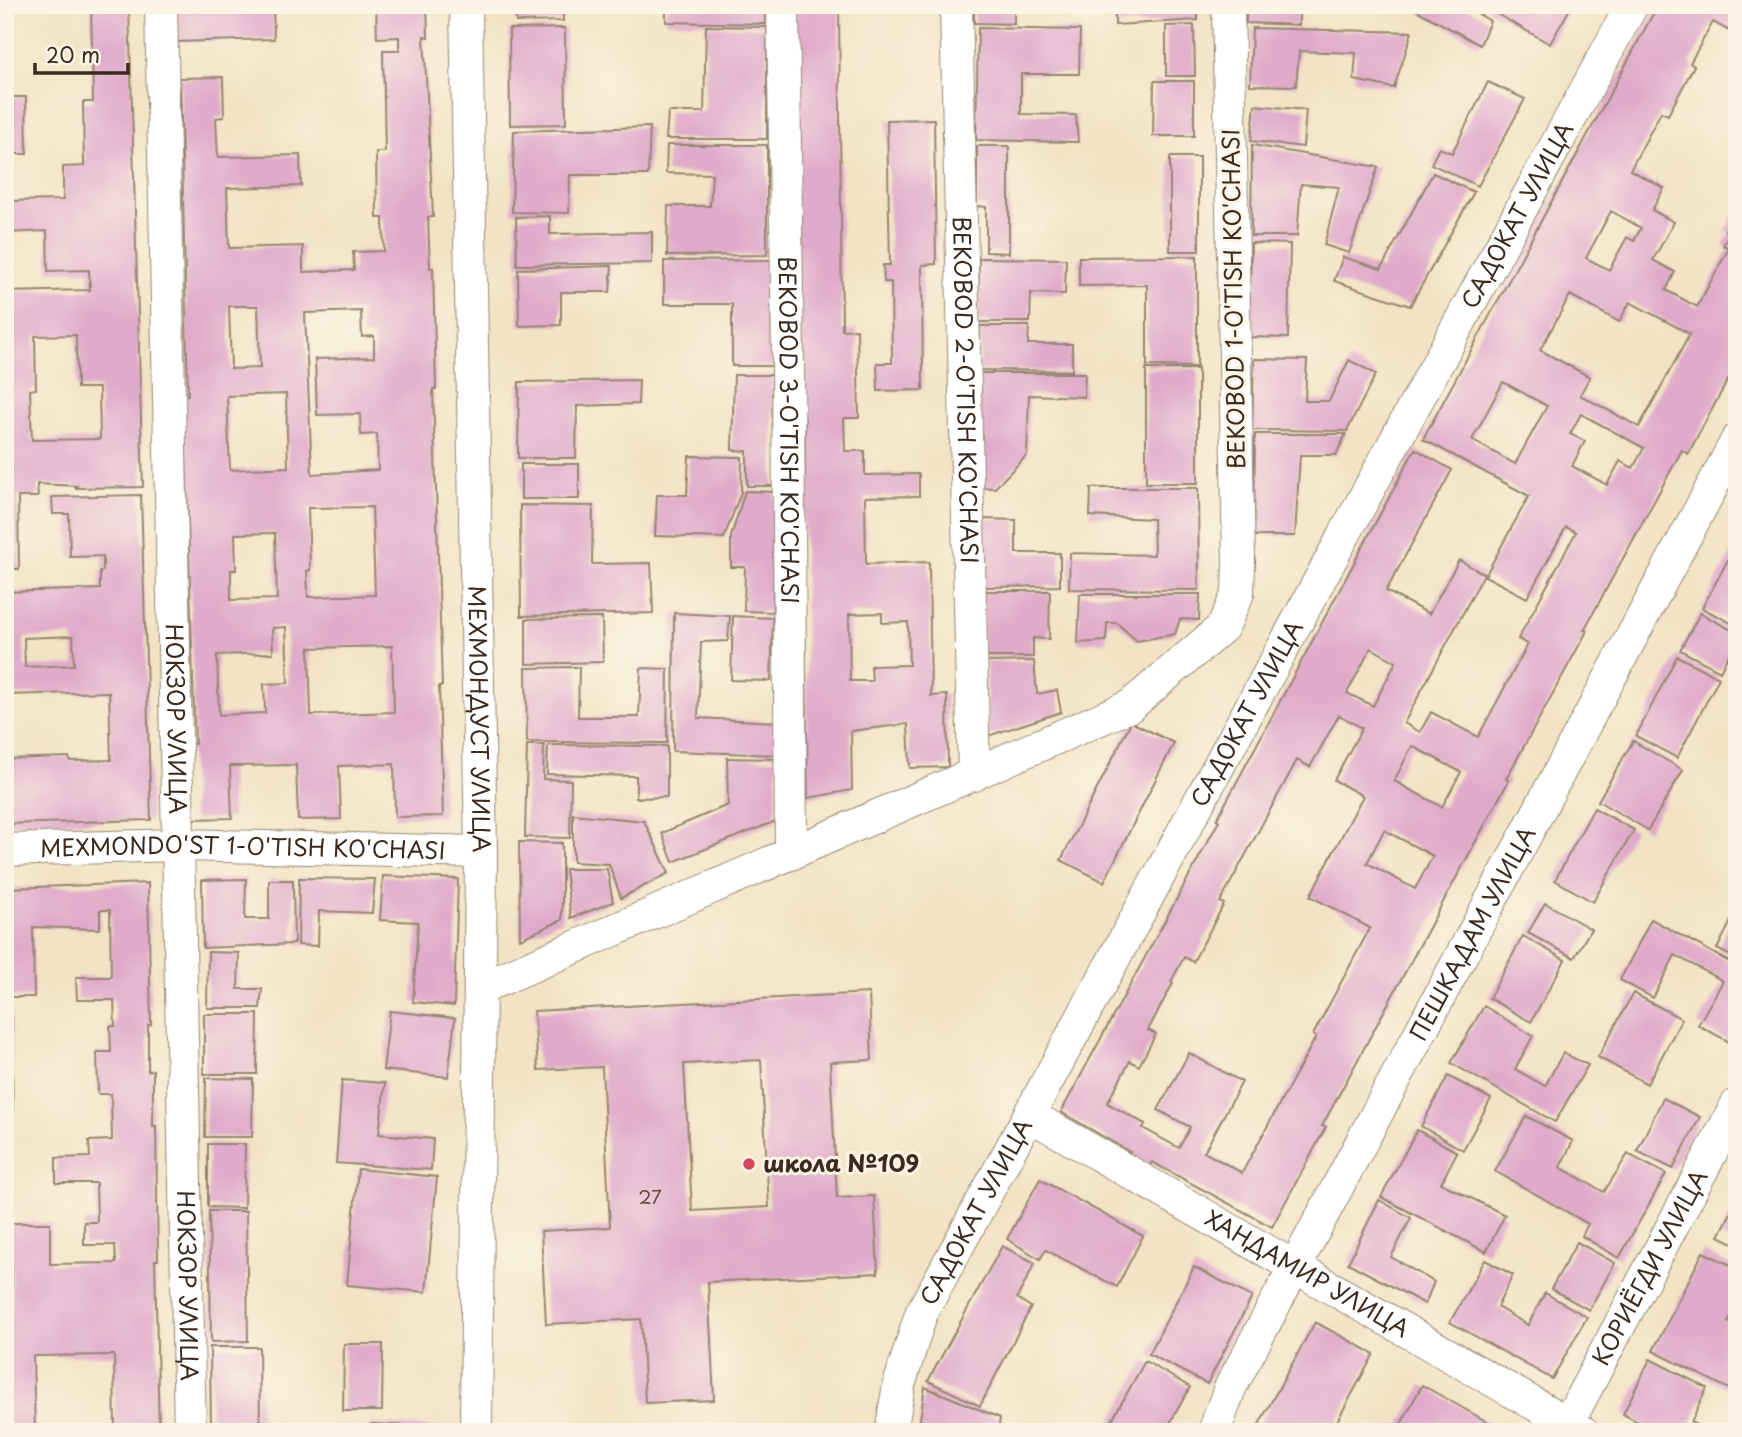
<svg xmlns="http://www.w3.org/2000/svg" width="1742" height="1437" font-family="'Playpen Sans',sans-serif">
	<rect width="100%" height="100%" fill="#fcf5e5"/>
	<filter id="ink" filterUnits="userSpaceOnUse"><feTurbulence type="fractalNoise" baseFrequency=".0143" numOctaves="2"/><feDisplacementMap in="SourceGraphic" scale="14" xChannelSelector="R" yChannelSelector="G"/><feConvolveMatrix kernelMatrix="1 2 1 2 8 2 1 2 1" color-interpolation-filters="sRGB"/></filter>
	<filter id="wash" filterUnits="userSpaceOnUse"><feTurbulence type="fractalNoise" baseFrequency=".00686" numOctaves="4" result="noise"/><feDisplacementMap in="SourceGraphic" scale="28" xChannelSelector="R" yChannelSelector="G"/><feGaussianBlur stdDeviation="1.57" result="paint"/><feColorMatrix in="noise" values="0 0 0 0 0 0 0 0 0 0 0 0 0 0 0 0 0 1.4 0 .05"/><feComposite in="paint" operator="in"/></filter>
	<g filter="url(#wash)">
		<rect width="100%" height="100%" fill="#f2e3c5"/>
		<g id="blocks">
			<path fill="#e0abcb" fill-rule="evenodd" d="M 91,5 L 129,5 L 143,487 L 76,488 L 77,486 L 37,484 L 38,497 L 18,497 L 19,569 L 5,569 L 5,292 L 90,290 L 89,270 L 48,271 L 47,231 L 5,233 L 5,201 L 63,200 L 63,167 L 84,166 L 83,102 L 93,102 ZM 76,335 L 77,388 L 99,388 L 100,439 L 32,440 L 30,390 L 36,389 L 35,336 Z
				M 176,5 L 273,5 L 274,39 L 177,42 Z
				M 376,5 L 427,5 L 428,37 L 424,36 L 433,217 L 428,217 L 430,268 L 433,268 L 436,389 L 433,389 L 442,686 L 439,686 L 443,816 L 395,817 L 394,764 L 339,766 L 341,819 L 298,820 L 296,765 L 230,766 L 232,818 L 193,819 L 190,744 L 195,744 L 184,395 L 188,395 L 180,78 L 223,77 L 224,117 L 216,118 L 218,157 L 300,155 L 301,186 L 227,188 L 229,248 L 303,246 L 303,272 L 354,270 L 353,252 L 384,251 L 383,218 L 377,218 L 376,152 L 385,152 L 383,50 L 399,50 L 399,37 L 377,38 ZM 229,306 L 258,306 L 260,368 L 231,369 ZM 361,311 L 362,337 L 374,336 L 374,357 L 315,359 L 317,415 L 360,414 L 361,435 L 377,434 L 378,470 L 312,474 L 305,313 ZM 286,394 L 288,467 L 230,470 L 227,396 ZM 372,507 L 375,595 L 308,597 L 307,571 L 310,570 L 310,568 L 308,508 ZM 275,533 L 277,599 L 231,600 L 231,570 L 236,570 L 235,534 ZM 286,627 L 288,683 L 264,684 L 265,713 L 219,715 L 217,655 L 273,653 L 272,628 ZM 392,646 L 394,712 L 311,715 L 309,648 Z
				M 516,5 L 563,5 L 563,21 L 516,22 Z
				M 666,5 L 765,5 L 765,24 L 666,22 Z
				M 790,5 L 839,5 L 842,330 L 857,329 L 859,418 L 844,418 L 845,451 L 865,451 L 865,475 L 919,474 L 919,496 L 865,497 L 866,564 L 929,562 L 931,696 L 947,695 L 948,767 L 910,768 L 908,724 L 851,731 L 852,790 L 808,798 L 803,476 L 805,476 L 805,419 L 802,419 ZM 882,613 L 882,623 L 908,622 L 909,665 L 871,666 L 872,681 L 850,681 L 849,614 Z
				M 974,5 L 1014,5 L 1014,24 L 974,23 Z
				M 1115,5 L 1198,5 L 1198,20 L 1115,25 Z
				M 1246,5 L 1299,5 L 1299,25 L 1246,23 Z
				M 1418,5 L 1463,5 L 1490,21 L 1480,45 L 1416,10 Z
				M 1481,5 L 1572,5 L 1550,44 Z
				M 1658,5 L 1737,5 L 1737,35 L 1713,22 L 1690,63 L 1694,66 L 1668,115 L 1661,112 L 1630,170 L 1664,188 L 1652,210 L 1674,222 L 1653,260 L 1675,272 L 1666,290 L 1697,307 L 1729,248 L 1723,245 L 1730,233 L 1725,231 L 1737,209 L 1737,363 L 1688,454 L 1682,450 L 1584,630 L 1587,631 L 1506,779 L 1509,780 L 1322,1126 L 1326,1127 L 1272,1227 L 1152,1162 L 1147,1170 L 1126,1159 L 1130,1152 L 1061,1112 L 1219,821 L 1217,819 L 1415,449 L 1452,470 L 1386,591 L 1429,614 L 1459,560 L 1484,574 L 1404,723 L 1420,732 L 1431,712 L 1478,737 L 1528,644 L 1518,639 L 1576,532 L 1566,527 L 1527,598 L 1485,576 L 1529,496 L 1423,439 ZM 1611,211 L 1641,228 L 1634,241 L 1627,237 L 1609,270 L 1586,258 ZM 1570,295 L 1619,322 L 1630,302 L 1690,334 L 1639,427 L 1580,395 L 1590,377 L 1540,350 ZM 1503,382 L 1547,406 L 1515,464 L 1472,440 ZM 1581,414 L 1644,448 L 1633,468 L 1620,461 L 1607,485 L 1572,466 L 1585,441 L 1570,434 ZM 1371,648 L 1396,662 L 1373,706 L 1347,693 ZM 1339,715 L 1362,728 L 1334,780 L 1363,796 L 1310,896 L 1370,928 L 1313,1035 L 1316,1037 L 1242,1173 L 1204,1152 L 1242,1082 L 1189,1053 L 1158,1110 L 1190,1127 L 1179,1148 L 1143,1128 L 1145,1124 L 1107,1103 L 1130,1061 L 1139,1066 L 1156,1034 L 1148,1030 L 1173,983 L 1171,982 L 1184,957 L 1193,962 L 1224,904 L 1220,902 L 1297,760 L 1310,767 ZM 1412,746 L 1461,772 L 1442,807 L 1394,781 ZM 1384,830 L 1433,856 L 1415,889 L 1367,863 Z
				M 1194,25 L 1195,76 L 1166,76 L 1166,26 Z
				M 706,26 L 767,27 L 767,139 L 666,139 L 668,112 L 704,112 Z
				M 565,28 L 566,124 L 510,125 L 509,29 Z
				M 978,28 L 1080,30 L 1079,74 L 1021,74 L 1021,114 L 1076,115 L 1078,142 L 976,140 Z
				M 1252,28 L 1412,32 L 1394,88 L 1354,80 L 1356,53 L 1299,51 L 1296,86 L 1250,85 Z
				M 1154,81 L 1194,81 L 1194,136 L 1153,136 Z
				M 1488,82 L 1525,99 L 1478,186 L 1431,164 L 1439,148 L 1452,153 Z
				M 5,97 L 26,97 L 27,154 L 5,154 Z
				M 1255,105 L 1306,110 L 1303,147 L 1251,141 Z
				M 934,119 L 936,264 L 922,265 L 923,390 L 878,391 L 877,363 L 892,363 L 891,282 L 884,282 L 883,265 L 890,265 L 887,120 Z
				M 650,127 L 648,175 L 570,175 L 569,213 L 512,212 L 514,131 Z
				M 667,145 L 767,145 L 767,255 L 667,256 L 668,206 L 710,206 L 712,174 L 666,173 Z
				M 1252,145 L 1378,167 L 1349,253 L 1324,245 L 1339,187 L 1301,184 L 1297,236 L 1251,236 Z
				M 977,146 L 1009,146 L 1009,253 L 986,252 L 986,207 L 977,206 Z
				M 1170,157 L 1199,157 L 1199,251 L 1170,251 Z
				M 1433,173 L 1474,192 L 1410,306 L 1334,281 L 1343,257 L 1381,269 Z
				M 550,216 L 550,234 L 652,232 L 652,263 L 517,265 L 516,217 Z
				M 1251,243 L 1290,244 L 1288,338 L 1249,337 Z
				M 1197,256 L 1197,367 L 1147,366 L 1147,285 L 1079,286 L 1079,257 Z
				M 979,258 L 1066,259 L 1065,294 L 1031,293 L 1030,322 L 978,322 Z
				M 771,260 L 772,366 L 732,366 L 732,304 L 664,304 L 664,261 Z
				M 612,266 L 610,292 L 561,292 L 561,325 L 519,326 L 518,269 Z
				M 980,326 L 1029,326 L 1028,344 L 1072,344 L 1072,371 L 980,370 Z
				M 1254,359 L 1307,360 L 1305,401 L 1329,401 L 1349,360 L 1376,374 L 1347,431 L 1252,430 Z
				M 1146,369 L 1198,369 L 1198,483 L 1146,483 Z
				M 979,373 L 1085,373 L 1084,397 L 1029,395 L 1027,455 L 995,488 L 977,487 Z
				M 734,375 L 772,375 L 774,486 L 747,486 L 747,451 L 732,450 Z
				M 639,380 L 638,404 L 577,406 L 576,458 L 518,458 L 519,382 Z
				M 1255,434 L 1346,434 L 1336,455 L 1300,455 L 1295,536 L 1254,536 Z
				M 689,456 L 742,457 L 741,492 L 724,538 L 655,536 L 657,495 L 687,495 Z
				M 521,464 L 579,464 L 579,499 L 521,499 Z
				M 1091,488 L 1198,488 L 1199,590 L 1069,589 L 1070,553 L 1154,555 L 1153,519 L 1090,516 Z
				M 745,491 L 775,492 L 773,612 L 744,611 L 745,567 L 731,567 L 731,537 Z
				M 141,495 L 151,820 L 5,824 L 5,759 L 69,757 L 70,761 L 111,760 L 109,692 L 5,695 L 5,592 L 100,589 L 100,571 L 103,571 L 103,556 L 70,557 L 69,514 L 53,514 L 52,497 ZM 73,636 L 74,665 L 25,667 L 24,638 Z
				M 520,505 L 593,506 L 592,564 L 651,563 L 653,613 L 521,616 Z
				M 984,519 L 1016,520 L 1016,553 L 1060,553 L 1060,586 L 984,587 Z
				M 1737,543 L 1737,626 L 1702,608 Z
				M 982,591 L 1050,591 L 1049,639 L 1033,638 L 1033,657 L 982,657 Z
				M 1080,594 L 1200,594 L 1199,620 L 1180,619 L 1175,634 L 1137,641 L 1117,623 L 1107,623 L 1106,641 L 1078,643 Z
				M 674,613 L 730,616 L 728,641 L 701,642 L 698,718 L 779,722 L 778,755 L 673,751 Z
				M 1700,613 L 1737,633 L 1737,640 L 1720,671 L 1680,650 Z
				M 733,616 L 773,618 L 771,681 L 731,680 Z
				M 602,618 L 603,662 L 526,664 L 526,619 Z
				M 1677,656 L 1719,678 L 1677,758 L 1636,736 Z
				M 1034,661 L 1037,694 L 1057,690 L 1061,712 L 988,736 L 986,662 Z
				M 579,667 L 578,717 L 639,717 L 641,668 L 668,669 L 667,743 L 527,742 L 526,668 Z
				M 1131,722 L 1174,743 L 1104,882 L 1061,860 Z
				M 1633,741 L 1683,770 L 1648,830 L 1598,801 Z
				M 527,745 L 544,745 L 543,779 L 571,780 L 570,838 L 525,837 Z
				M 548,745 L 667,746 L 667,797 L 636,798 L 636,776 L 547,774 Z
				M 727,758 L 777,759 L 776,821 L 673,862 L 662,833 L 728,805 Z
				M 1594,808 L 1634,830 L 1593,902 L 1555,880 Z
				M 573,814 L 644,821 L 669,873 L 621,898 L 609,864 L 573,862 Z
				M 519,842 L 562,843 L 562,920 L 520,939 Z
				M 565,869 L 607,869 L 613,902 L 571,918 Z
				M 383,876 L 458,879 L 454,1006 L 413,1002 L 418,922 L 380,920 Z
				M 299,878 L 375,879 L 372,913 L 319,911 L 318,946 L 298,945 Z
				M 246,879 L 245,919 L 269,919 L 269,880 L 293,880 L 294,944 L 203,948 L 202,880 Z
				M 148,883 L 151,1025 L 148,1025 L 148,1071 L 153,1070 L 153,1126 L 156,1126 L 158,1260 L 155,1260 L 159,1432 L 115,1432 L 114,1355 L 33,1356 L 35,1432 L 5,1432 L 5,1317 L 12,1316 L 12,1265 L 7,1265 L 7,1223 L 50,1223 L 50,1264 L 116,1263 L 115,1245 L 84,1245 L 84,1222 L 97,1222 L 96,1183 L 56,1183 L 56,1158 L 90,1157 L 89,1141 L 112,1140 L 111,1094 L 98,1094 L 97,1052 L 111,1052 L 110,1026 L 115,1026 L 114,1000 L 77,1000 L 76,977 L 111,977 L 110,910 L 100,910 L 100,929 L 33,927 L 34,997 L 11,997 L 13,1125 L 5,1125 L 5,885 L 9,885 L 9,888 Z
				M 1545,903 L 1591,929 L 1574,958 L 1528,933 Z
				M 1733,917 L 1737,919 L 1737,959 L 1717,949 Z
				M 1651,919 L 1737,966 L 1737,1033 L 1731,1043 L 1698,1025 L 1723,981 L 1675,955 L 1653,998 L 1620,980 Z
				M 1523,936 L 1565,960 L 1531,1022 L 1489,998 Z
				M 208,952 L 239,953 L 238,989 L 262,989 L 260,1008 L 207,1008 Z
				M 869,993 L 872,1060 L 830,1062 L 837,1198 L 874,1196 L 878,1273 L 708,1282 L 714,1400 L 645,1403 L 641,1319 L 546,1324 L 541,1231 L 610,1227 L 602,1067 L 538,1070 L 534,1011 ZM 761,1060 L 769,1207 L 692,1211 L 684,1064 Z
				M 1633,993 L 1682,1019 L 1647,1084 L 1598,1057 Z
				M 1484,1006 L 1533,1036 L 1515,1069 L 1545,1086 L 1563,1053 L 1588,1065 L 1555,1122 L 1451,1063 Z
				M 390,1011 L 455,1018 L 448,1077 L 383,1070 Z
				M 204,1014 L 258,1014 L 257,1074 L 204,1074 Z
				M 1448,1076 L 1491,1099 L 1463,1150 L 1421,1126 Z
				M 206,1078 L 253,1079 L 252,1137 L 205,1137 Z
				M 342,1080 L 385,1083 L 379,1134 L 433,1139 L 431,1170 L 336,1163 Z
				M 1663,1098 L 1700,1117 L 1673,1169 L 1637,1151 Z
				M 1526,1116 L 1573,1141 L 1560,1167 L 1604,1192 L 1628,1154 L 1666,1174 L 1619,1258 L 1582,1236 L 1588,1224 L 1495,1171 Z
				M 1417,1130 L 1457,1152 L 1441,1183 L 1505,1215 L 1486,1252 L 1381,1197 Z
				M 208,1144 L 245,1144 L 244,1208 L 208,1207 Z
				M 358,1169 L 437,1177 L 426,1292 L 347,1285 Z
				M 1040,1179 L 1143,1236 L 1117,1287 L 1046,1250 L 1040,1259 L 1007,1239 Z
				M 1379,1200 L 1411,1218 L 1391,1257 L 1434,1282 L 1425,1304 L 1348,1263 Z
				M 1737,1201 L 1737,1245 L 1719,1236 Z
				M 209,1211 L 246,1211 L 248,1341 L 211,1342 Z
				M 1577,1242 L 1615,1263 L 1589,1310 L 1551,1289 Z
				M 1002,1246 L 1035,1263 L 1017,1298 L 1031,1307 L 980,1406 L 928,1381 Z
				M 1703,1252 L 1737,1268 L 1737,1305 L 1728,1322 L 1737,1326 L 1737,1393 L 1653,1351 Z
				M 1485,1260 L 1513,1275 L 1497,1307 L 1528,1325 L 1545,1293 L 1587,1317 L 1552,1379 L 1450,1322 Z
				M 1194,1267 L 1252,1297 L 1207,1384 L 1149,1354 Z
				M 1315,1322 L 1374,1354 L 1331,1432 L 1264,1432 L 1257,1428 Z
				M 344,1344 L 383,1344 L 382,1411 L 343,1411 Z
				M 210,1347 L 259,1347 L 260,1430 L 211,1431 Z
				M 1650,1359 L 1707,1388 L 1691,1422 L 1709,1432 L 1656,1432 L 1623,1414 Z
				M 1145,1361 L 1190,1387 L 1165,1432 L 1116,1432 L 1108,1427 Z
				M 1422,1385 L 1505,1432 L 1410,1432 L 1400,1426 Z
				M 925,1387 L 1000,1418 L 998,1432 L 918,1432 Z
				M 371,1424 L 447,1428 L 447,1432 L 371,1432 Z"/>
		</g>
	</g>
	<g filter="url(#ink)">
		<use href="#blocks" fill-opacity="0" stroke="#968672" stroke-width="2"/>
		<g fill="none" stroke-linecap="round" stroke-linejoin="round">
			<g stroke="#968672" stroke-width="34">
				<g id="minor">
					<path id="s1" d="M 161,5 L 190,1432"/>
					<path id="s2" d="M 466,5 L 481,852 L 476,1432"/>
					<path id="s3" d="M 783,5 L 788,360 L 791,854"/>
					<path id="s4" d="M 956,5 L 974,775"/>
					<path id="s5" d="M 5,850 L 178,845 L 481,852"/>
					<path d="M 481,988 L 1130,706 L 1223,627 L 1238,593 L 1239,562 L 1228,5"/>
					<path id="s6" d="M 1031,1116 L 1583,1432"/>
					<path id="s7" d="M 891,1432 L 899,1385 L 921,1314 L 1632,5"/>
					<path id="s8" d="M 1214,1432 L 1230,1388 L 1737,440"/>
					<path id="s9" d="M 1563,1432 L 1737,1104"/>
				</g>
			</g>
			<use href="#minor" stroke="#fff" stroke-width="32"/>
		</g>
	</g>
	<circle fill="#d1495b" stroke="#fcf5e5" stroke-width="2.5" cx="749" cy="1164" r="7"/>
	<g text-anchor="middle" stroke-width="6" stroke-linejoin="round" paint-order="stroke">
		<g font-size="19" fill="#644a49">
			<text x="650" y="1204">27</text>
		</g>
		<g font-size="23" fill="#3b2a1e" stroke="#fcf5e5">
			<text dy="8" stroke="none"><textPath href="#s7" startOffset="1372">САДОКАТ УЛИЦА</textPath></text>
			<text transform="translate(1234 299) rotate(-91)" y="8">BEKOBOD 1-O'TISH KO'CHASI</text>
			<text dy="8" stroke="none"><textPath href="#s4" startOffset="385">BEKOBOD 2-O'TISH KO'CHASI</textPath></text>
			<text dy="8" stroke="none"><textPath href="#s3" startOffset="425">BEKOBOD 3-O'TISH KO'CHASI</textPath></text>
			<text dy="8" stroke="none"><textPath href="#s7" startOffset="805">САДОКАТ УЛИЦА</textPath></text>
			<text dy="8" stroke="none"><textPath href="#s2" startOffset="714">МЕХМОНДУСТ УЛИЦА</textPath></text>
			<text dy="8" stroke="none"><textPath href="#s1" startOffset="714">НОКЗОР УЛИЦА</textPath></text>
			<text dy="8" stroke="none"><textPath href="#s5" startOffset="238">MEXMONDO'ST 1-O'TISH KO'CHASI</textPath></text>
			<text dy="8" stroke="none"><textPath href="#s8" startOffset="562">ПЕШКАДАМ УЛИЦА</textPath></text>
			<text dy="8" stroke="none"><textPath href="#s7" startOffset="238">САДОКАТ УЛИЦА</textPath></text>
			<text dy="8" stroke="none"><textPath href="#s9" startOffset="186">КОРИЁГДИ УЛИЦА</textPath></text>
			<text dy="8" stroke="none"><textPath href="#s6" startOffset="318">ХАНДАМИР УЛИЦА</textPath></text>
			<text dy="8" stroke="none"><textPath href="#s1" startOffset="1281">НОКЗОР УЛИЦА</textPath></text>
		</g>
		<g font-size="23" font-weight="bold" fill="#3b2a1e" stroke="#fcf5e5" text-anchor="start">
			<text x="763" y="1172">школа №109</text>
		</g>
	</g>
	<rect width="1742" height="1437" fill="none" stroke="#fcf5e5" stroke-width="28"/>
	<path d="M35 63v10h93v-10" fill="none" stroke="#3b2a1e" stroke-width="3.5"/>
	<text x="46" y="63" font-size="21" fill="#3b2a1e" stroke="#fcf5e5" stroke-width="5" paint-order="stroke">20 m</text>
</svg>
